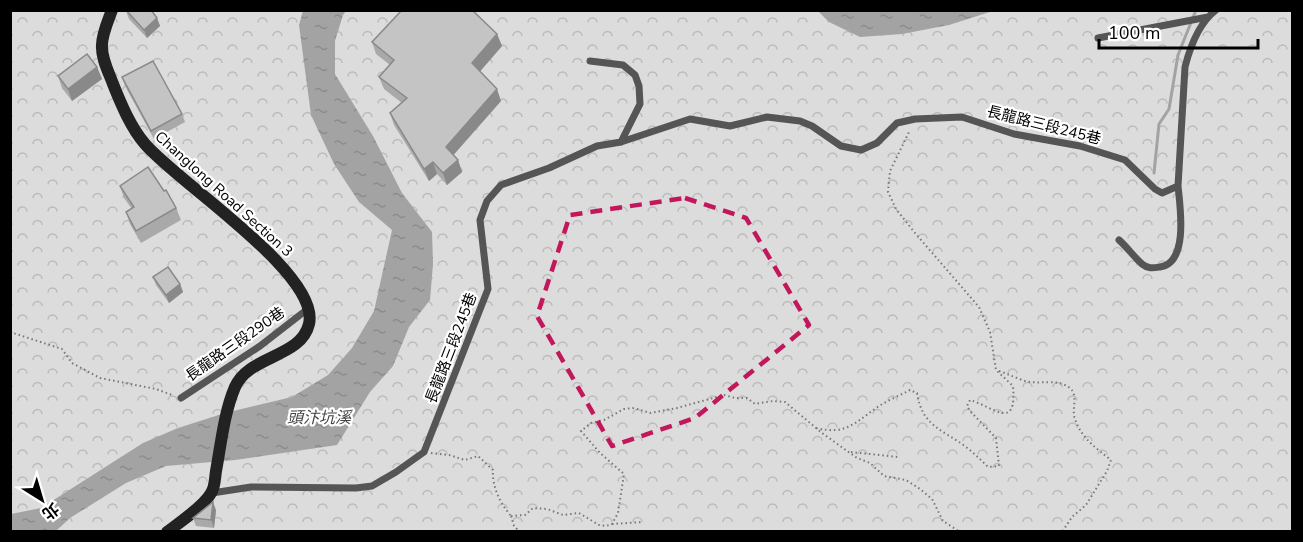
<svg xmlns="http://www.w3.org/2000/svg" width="1303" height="542" font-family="'Nunito Sans','Noto Sans TC',sans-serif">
	<defs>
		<pattern id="forest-crowns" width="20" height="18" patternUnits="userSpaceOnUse" patternTransform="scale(1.5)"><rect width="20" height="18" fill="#dcdcdc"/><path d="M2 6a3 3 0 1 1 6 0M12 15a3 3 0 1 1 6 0" fill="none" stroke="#bbb"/></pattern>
		<pattern id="water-ripples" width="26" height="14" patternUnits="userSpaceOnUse" patternTransform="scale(1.5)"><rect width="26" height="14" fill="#a3a3a3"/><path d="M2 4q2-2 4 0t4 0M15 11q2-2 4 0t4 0" fill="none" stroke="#8b8b8b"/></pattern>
	</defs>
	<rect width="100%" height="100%" fill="#fff"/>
	<path fill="url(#forest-crowns)" d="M 11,11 L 1292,11 L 1292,531 L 11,531 Z"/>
	<path fill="url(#water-ripples)" d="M 303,11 L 346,11 L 343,15 L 335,41 L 335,74 L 373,136 L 402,193 L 432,232 L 433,264 L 430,300 L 409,327 L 393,366 L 370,392 L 337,445 L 235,460 L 166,466 L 126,483 L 70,518 L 56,531 L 11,532 L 11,514 L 41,508 L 143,443 L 178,428 L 225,413 L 292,397 L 328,375 L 352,348 L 374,311 L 392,230 L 359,202 L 334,164 L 311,115 L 299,25 Z
		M 818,11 L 993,11 L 949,25 L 902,34 L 860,37 L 829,22 Z"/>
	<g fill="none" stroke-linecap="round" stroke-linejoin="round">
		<path stroke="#a3a3a3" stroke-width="3" d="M 1154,173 L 1159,124 L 1169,109 L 1178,55 L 1196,10"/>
		<path stroke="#777" stroke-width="2" stroke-dasharray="1.5 3" stroke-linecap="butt" d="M 10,332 L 62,349 L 72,363 L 100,378 L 156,389 L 172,395
			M 999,371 C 1008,374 1016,378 1025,381 C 1040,385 1057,378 1070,388 C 1079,396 1071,410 1075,419 C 1082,439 1096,448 1111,460 L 1107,471 L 1086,505 L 1072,517 L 1062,532
			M 816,428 C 845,435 854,424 876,408 C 886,401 899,396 910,390 L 917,393 C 922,427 944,430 966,447 C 974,453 981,460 988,467 L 999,466 L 996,438 L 970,411 L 967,406 L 970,400 C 994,407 1017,432 1013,386 L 996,370 L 990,332 L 979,307 L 915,233 L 896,209 L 888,192 L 890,171 L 910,130
			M 851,452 L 898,457
			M 431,453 L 449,455 L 465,460 L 478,456 L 493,470 C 492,487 500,503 511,516
			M 511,516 L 525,515 L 533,508 L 547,509 L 563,515 L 579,513 L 599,525 L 606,526 L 612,524 L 618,513 L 624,474 L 600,453 L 581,431 L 591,423 L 604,420 L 624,409 L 634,408 L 650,413 L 677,408 L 724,395 L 735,398 L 747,398 L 755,404 L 773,401 L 785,402 L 822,433 L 857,458 L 870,463 L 884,476 L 906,480 L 920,489 L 932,499 L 943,521 L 960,532
			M 511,516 L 514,526 L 520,532
			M 612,524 L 643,522"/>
		<path stroke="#555" stroke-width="7" d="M 1098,38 L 1208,17
			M 590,61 L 623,65 L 635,75 L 639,86 L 640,104 L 621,142
			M 1119,240 C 1127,247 1134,257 1142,264 C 1148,269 1153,268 1160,267 C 1189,263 1180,206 1178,186
			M 181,398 L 260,346 L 309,308
			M 212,493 L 251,487 L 356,488 L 372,486 L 396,472 L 424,452 L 488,289 L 480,220 L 487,201 L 501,185 L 549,168 L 597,146 L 621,142 L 690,119 L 730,126 L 767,117 L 800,121 L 812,126 L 841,146 L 861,150 L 877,143 L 897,123 L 915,119 L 962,117 L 1014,134 L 1080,146 L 1125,160 L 1155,189 L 1162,193 L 1178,186 L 1185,67 C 1190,47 1199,23 1216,10"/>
		<path stroke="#222" stroke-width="12" d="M 112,10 C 108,21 102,34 102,45 C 101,58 109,73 113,84 C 121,104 131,128 145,144 C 177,182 321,274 309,324 C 301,358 249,355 235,387 C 224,413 221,444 216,471 C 215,477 215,488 211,493 C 204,506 179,523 167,532"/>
	</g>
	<path fill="#a9a9a9" d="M 126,11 L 157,18 L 160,26 L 147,38 L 129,19 Z
		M 497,34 L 502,46 L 480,71 L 501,101 L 453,155 L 458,160 L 462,172 L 447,185 L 437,174 L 429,181 L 394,125 L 390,113 L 402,103 L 384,89 L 379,77 L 390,65 L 376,54 L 372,42 Z
		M 97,67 L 102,79 L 72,101 L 62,88 L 58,76 Z
		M 122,77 L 182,114 L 185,122 L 154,139 L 125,86 Z
		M 120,186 L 176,208 L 181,220 L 141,243 L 130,224 L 126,212 L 132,209 L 124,198 Z
		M 153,277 L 180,284 L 183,292 L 169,303 L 156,285 Z
		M 216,510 L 214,528 L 196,526 L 193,518 Z"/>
	<path fill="#898989" d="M 157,18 L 160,26 L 147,38 L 144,30 Z
		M 497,34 L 502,46 L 477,75 L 472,63 Z
		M 97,67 L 102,79 L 72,101 L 68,89 Z
		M 497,89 L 501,101 L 450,159 L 446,147 Z
		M 458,160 L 462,172 L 447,185 L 443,173 Z
		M 433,162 L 437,174 L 429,181 L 424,169 Z
		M 180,284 L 183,292 L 169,303 L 166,295 Z
		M 213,502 L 216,510 L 214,528 L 211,520 Z"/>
	<path fill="#c4c4c4" stroke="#898989" stroke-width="1.5" d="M 126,10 L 151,10 L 157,18 L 144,30 Z
		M 402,10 L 472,10 L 497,34 L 472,63 L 497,89 L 446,147 L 458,160 L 443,173 L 433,162 L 424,169 L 390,113 L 407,98 L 379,77 L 394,60 L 372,42 Z
		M 87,54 L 97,67 L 68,89 L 58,76 Z
		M 153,61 L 182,114 L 151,131 L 122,77 Z
		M 148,167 L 164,191 L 166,190 L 176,208 L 136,231 L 126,212 L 134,207 L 120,186 Z
		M 168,267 L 180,284 L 166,295 L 153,277 Z
		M 213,502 L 211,520 L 193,518 Z"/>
	<path fill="none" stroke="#c2185b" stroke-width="4.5" stroke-dasharray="12 8" stroke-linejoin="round" d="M 685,198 L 746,218 L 809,325 L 695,418 L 612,446 L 537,316 L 570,215 Z"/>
	<g text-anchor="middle" stroke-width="4.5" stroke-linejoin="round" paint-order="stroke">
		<g font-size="15" fill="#000" stroke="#fff">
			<text transform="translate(1044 125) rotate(14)" y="5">長龍路三段245巷</text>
			<text transform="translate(224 194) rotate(42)" y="5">Changlong Road Section 3</text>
			<text transform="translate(235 344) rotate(-35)" y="5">長龍路三段290巷</text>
			<text transform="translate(451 348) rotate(-69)" y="5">長龍路三段245巷</text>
		</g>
		<g font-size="16" font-style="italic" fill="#444" stroke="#fff">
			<text x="319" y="423">頭汴坑溪</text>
		</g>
	</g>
	<rect width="1303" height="542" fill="none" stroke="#000000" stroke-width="24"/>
	<g transform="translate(42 500) rotate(143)" stroke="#ffffff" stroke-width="4.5" paint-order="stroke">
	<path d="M0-4.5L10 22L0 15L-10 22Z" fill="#000000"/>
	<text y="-9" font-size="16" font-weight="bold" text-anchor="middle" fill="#000000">北</text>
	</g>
	<path d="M1099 39v9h159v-9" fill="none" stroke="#000000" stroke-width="3"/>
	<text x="1108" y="39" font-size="18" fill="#000000" stroke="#ffffff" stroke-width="4.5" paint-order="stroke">100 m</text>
</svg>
